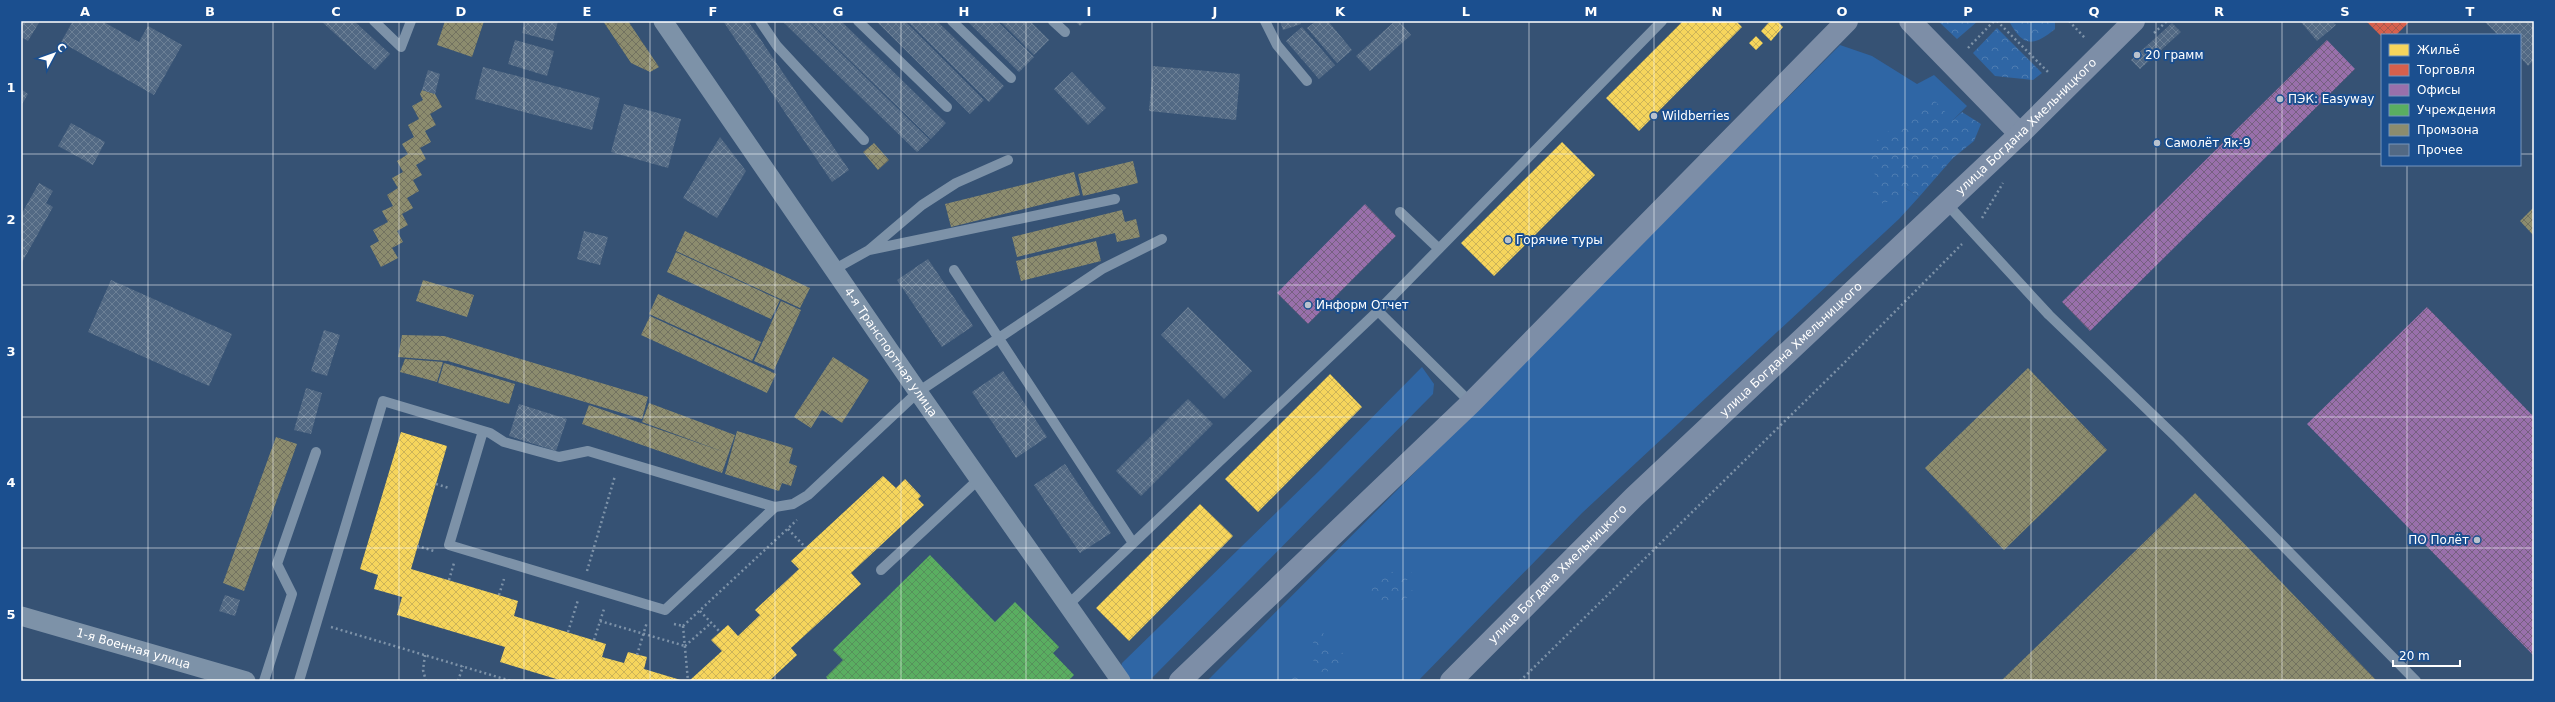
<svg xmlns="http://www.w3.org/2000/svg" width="2555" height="702" font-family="'DejaVu Sans',sans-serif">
	<defs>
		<pattern id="forest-crowns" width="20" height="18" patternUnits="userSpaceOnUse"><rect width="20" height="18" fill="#2f66a5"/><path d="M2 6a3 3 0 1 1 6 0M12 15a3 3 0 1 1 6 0" fill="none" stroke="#4e7db2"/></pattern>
		<pattern id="homes-cross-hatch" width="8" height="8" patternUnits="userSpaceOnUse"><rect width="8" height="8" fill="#f6d55c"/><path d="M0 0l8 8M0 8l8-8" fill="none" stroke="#ccb358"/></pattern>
		<pattern id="shops-cross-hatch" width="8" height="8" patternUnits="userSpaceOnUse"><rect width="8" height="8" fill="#d6604d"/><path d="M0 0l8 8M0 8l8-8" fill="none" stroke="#a6594d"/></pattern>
		<pattern id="offices-cross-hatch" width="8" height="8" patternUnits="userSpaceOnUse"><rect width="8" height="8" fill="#9970ab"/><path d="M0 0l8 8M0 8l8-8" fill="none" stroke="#766080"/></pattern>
		<pattern id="public-cross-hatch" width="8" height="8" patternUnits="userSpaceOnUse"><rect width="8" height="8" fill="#5aae61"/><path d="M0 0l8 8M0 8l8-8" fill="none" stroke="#56915b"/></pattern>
		<pattern id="industry-cross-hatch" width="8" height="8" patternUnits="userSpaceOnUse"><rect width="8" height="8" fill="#8c8c6e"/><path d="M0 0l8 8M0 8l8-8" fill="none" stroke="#727260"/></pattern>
		<pattern id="building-cross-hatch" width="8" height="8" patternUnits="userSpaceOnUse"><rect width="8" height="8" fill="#526984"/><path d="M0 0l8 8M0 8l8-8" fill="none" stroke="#6c8096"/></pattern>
	</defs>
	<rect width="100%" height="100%" fill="#365274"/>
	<path fill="#2f66a5" d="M 1840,45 L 1872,56 L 1917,84 L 1934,75 L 1967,106 L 1953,120 L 1904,187 L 1919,197 L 1899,219 L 1582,513 L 1418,681 L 1207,681 Z
		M 1422,367 L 1434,384 L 1433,394 L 1149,681 L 1131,680 L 1120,671 L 1122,663 L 1321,469 Z"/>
	<path fill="url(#forest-crowns)" d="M 1938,21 L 1978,21 L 1957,39 Z
		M 2009,21 L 2055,21 L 2055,29 C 2033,47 2023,47 2009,21 Z
		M 1997,28 L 2042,73 L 2033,80 L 1995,76 L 1973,53 Z
		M 1934,100 L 1953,120 L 1962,112 L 1981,124 L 1974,141 L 1953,158 L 1919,197 L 1904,187 L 1900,196 L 1883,204 L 1870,189 L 1875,175 L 1869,161 L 1876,141 L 1917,109 Z
		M 1406,566 L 1411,566 L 1412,576 L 1406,581 L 1414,593 L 1398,603 L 1387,605 L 1371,594 L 1372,587 L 1377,586 L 1379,576 L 1388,571 L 1402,574 Z
		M 1315,630 L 1323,632 L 1325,638 L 1323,645 L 1326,648 L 1343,653 L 1343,662 L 1339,667 L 1327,666 L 1328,671 L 1324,674 L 1317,671 L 1313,659 L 1316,650 L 1313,644 Z
		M 1294,671 L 1311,679 L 1311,681 L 1285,681 Z"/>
	<path fill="url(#homes-cross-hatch)" d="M 1683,21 L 1736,21 L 1742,27 L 1639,131 L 1606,98 Z
		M 1770,21 L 1777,21 L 1783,27 L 1771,41 L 1761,31 Z
		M 1756,36 L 1763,43 L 1756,50 L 1749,43 Z
		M 1562,142 L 1595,175 L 1494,276 L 1461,243 Z
		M 1330,374 L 1362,407 L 1258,512 L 1225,479 Z
		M 401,432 L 447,446 L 411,569 L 518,601 L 514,616 L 606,644 L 602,657 L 624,663 L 628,652 L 647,657 L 644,669 L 684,681 L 563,681 L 500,662 L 505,647 L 397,615 L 402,597 L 374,589 L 378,575 L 360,569 Z
		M 883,476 L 896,488 L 905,479 L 921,496 L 918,499 L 924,505 L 851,573 L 861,584 L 791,648 L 797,655 L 769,681 L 689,681 L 722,651 L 711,640 L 728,625 L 738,636 L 760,615 L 755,610 L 799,569 L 791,561 Z
		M 1200,504 L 1233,536 L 1129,641 L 1096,608 Z"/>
	<path fill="url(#shops-cross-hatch)" d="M 2366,21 L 2410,21 L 2396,35 L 2382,35 L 2382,37 Z"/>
	<path fill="url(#offices-cross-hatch)" d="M 2327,40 L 2355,69 L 2090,331 L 2062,302 Z
		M 1365,204 L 1396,236 L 1308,324 L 1277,293 Z
		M 2427,307 L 2534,417 L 2534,656 L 2307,424 Z"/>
	<path fill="url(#public-cross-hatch)" d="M 930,555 L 995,622 L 1015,602 L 1059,647 L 1053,653 L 1074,675 L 1068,681 L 829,681 L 826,677 L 843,660 L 833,650 Z"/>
	<path fill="url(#industry-cross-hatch)" d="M 445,21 L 484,21 L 472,57 L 437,45 Z
		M 603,21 L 628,21 L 659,67 L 650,72 L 631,63 Z
		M 422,90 L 435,94 L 442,107 L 430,114 L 436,125 L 425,131 L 431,142 L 420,148 L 426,159 L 416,165 L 422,175 L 413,180 L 419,191 L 407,198 L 413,208 L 402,214 L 408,225 L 397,231 L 403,242 L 392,248 L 398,258 L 381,267 L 370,246 L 379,241 L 373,230 L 388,222 L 382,211 L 393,206 L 387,195 L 398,188 L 392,178 L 403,172 L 397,161 L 408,154 L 402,144 L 414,137 L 408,125 L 419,119 L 412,106 L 423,100 L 420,94 Z
		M 874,143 L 889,160 L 878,170 L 863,152 Z
		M 1133,161 L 1138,183 L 1083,196 L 1078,174 Z
		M 1074,172 L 1080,195 L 951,227 L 945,204 Z
		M 2534,207 L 2534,236 L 2520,221 Z
		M 1122,210 L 1125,222 L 1136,219 L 1140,237 L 1117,242 L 1115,233 L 1017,257 L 1012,237 Z
		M 685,231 L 810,288 L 800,308 L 676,251 Z
		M 1096,241 L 1101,261 L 1021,281 L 1016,261 Z
		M 676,252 L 780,300 L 771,319 L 667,272 Z
		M 423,280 L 474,295 L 467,317 L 416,301 Z
		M 658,294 L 761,342 L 752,361 L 649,314 Z
		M 781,301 L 801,310 L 774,370 L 754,361 Z
		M 650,316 L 776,374 L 767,393 L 641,335 Z
		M 402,335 L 444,336 L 648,397 L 642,419 L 448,361 L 398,357 Z
		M 833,357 L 869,380 L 842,423 L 822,410 L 811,428 L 794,417 Z
		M 405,359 L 443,362 L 437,382 L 400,372 Z
		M 444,363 L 515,384 L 509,404 L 438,383 Z
		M 2028,368 L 2107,450 L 2004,550 L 1925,468 Z
		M 649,403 L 735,435 L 722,473 L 582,424 L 589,405 L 727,453 L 642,422 Z
		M 737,431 L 793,448 L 789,463 L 797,466 L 791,486 L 782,483 L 779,491 L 725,474 Z
		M 276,437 L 297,444 L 244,591 L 223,583 Z
		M 2195,493 L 2377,681 L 2001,681 Z"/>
	<path fill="url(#building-cross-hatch)" d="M 21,21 L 40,21 L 28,41 L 21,37 Z
		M 73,21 L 102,21 L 139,42 L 148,26 L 182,45 L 154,95 L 61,42 Z
		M 321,21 L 354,21 L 390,54 L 375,70 Z
		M 525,21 L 558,21 L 553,41 L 522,33 Z
		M 723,21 L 748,21 L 849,170 L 832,182 Z
		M 782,21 L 808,21 L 930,140 L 917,152 Z
		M 809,21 L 841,21 L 946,123 L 931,139 Z
		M 876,21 L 905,21 L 984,100 L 970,114 Z
		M 907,21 L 937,21 L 1004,86 L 989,102 Z
		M 967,21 L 997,21 L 1034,57 L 1019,72 Z
		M 1000,21 L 1030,21 L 1049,40 L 1034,55 Z
		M 1075,21 L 1085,21 L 1080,26 Z
		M 1280,21 L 1300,21 L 1301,24 L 1283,30 Z
		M 1316,21 L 1328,21 L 1352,50 L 1337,63 L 1307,28 Z
		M 1395,21 L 1399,21 L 1411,35 L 1370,71 L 1356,56 Z
		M 2300,21 L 2332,21 L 2336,25 L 2317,41 Z
		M 2484,21 L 2534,21 L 2534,60 L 2528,66 L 2520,57 L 2520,35 L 2498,35 Z
		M 2172,23 L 2181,32 L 2140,69 L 2131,60 Z
		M 1302,27 L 1335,65 L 1319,79 L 1286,41 Z
		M 515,40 L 554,51 L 547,76 L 508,64 Z
		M 1153,66 L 1240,74 L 1236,120 L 1149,111 Z
		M 483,67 L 600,98 L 592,130 L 475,99 Z
		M 428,70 L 440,74 L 435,94 L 422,90 Z
		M 1072,72 L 1106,108 L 1088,125 L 1054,89 Z
		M 21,89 L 28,94 L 21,106 Z
		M 624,104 L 681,119 L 668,168 L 611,152 Z
		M 71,123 L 105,142 L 93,165 L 58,146 Z
		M 720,137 L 746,171 L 717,218 L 683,198 Z
		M 39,183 L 53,191 L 46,203 L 53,207 L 21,264 L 21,215 Z
		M 584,231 L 608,237 L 600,265 L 577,259 Z
		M 928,259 L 973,326 L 942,347 L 897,280 Z
		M 111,280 L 232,334 L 209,386 L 88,332 Z
		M 1188,307 L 1252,371 L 1224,399 L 1161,335 Z
		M 324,330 L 340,335 L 327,376 L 311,371 Z
		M 1003,371 L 1047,437 L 1016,458 L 972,392 Z
		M 306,388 L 322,393 L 311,434 L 294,430 Z
		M 1188,399 L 1213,424 L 1141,496 L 1116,471 Z
		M 519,404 L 567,419 L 556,451 L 509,436 Z
		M 1065,464 L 1111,533 L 1080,553 L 1034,485 Z
		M 225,595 L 240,600 L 235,616 L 219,611 Z"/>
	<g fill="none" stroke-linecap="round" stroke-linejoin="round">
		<path stroke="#7d92a8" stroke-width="2.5" stroke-dasharray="2 3" stroke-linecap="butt" d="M 1997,21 L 2050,74
			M 2069,21 L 2085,38
			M 2154,33 L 2167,21
			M 1968,48 L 1994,21
			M 1982,218 L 2003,183
			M 436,484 L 449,488
			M 788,529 L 806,548
			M 417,546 L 434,551
			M 587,571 L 615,476
			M 449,580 L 454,563
			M 499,595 L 504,579
			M 700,611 L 720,632
			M 600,621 L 685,646
			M 674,624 L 683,626
			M 683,626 L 797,520
			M 683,626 L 688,681
			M 331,627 L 511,681
			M 568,632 L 578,600
			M 594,640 L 604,609
			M 685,646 L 711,623
			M 425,655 L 423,670 L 426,681
			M 637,655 L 647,622
			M 458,681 L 463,666
			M 1520,681 L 1841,366 L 1962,244"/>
		<path stroke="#7d92a8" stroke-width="10" d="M 374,21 L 401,47 L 411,21
			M 760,21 L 777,46 L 864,140
			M 858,21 L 947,107
			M 952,21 L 1011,78
			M 1053,21 L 1065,32
			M 1265,21 L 1277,45 L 1307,81
			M 1946,203 L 2049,315 L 2178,439 L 2416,681
			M 1400,212 L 1438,248
			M 869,250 L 1115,199
			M 835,269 L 869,250 L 922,205 L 956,183 L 1008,160
			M 954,270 L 1133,543
			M 1378,311 L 1471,403
			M 483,431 L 449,545 L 665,610 L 775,507
			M 881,570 L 980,478
			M 1069,604 L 1378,311 L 1662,21
			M 264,681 L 292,594 L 277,564 L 316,452
			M 299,681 L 383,401 L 490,433 L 504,442 L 559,457 L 588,451 L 775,507 L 793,504 L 808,495 L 918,392 L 1102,269 L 1162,239"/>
		<g stroke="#7d92a8" stroke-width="19">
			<path id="s1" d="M 663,21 L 918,392 L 1121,681"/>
			<path id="s2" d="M 21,616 L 246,681"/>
		</g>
		<g stroke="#7d8ea7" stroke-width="22">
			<path d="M 1910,21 L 2020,134"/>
			<path d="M 1180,681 L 1471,403 L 1847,21"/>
			<path id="s3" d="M 1451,681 L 1634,497 L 2020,134 L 2134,21"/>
		</g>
	</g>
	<path fill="none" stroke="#fff" stroke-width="1" stroke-opacity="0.55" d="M 148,21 L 148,681M 273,21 L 273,681M 399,21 L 399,681M 524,21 L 524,681M 650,21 L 650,681M 775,21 L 775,681M 901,21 L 901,681M 1026,21 L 1026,681M 1152,21 L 1152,681M 1278,21 L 1278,681M 1403,21 L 1403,681M 1529,21 L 1529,681M 1654,21 L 1654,681M 1780,21 L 1780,681M 1905,21 L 1905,681M 2031,21 L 2031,681M 2156,21 L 2156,681M 2282,21 L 2282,681M 2407,21 L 2407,35M 21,154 L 2382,154M 2520,154 L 2534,154M 2407,165 L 2407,681M 21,285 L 2534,285M 21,417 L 2534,417M 21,548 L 2534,548"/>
	<g fill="#b9c2ce" stroke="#1b4f8f" stroke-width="1.5">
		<circle cx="2137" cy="55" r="4"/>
		<circle cx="2280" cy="99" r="4"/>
		<circle cx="1654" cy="116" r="4"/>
		<circle cx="2157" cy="143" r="4"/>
		<circle cx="1508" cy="240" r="4"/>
		<circle cx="1308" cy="305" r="4"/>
		<circle cx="2477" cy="540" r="4"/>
	</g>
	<g text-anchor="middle" stroke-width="4" stroke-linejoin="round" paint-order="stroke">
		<g font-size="12" fill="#fff" stroke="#1b4f8f" text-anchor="start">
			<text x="2145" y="59">20 грамм</text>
			<text x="2288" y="103">ПЭК: Easyway</text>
			<text x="1662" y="120">Wildberries</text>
			<text x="2165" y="147">Самолёт Як-9</text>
			<text x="1516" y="244">Горячие туры</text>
			<text x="1316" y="309">Информ Отчет</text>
			<text x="2469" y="544" text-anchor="end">ПО Полёт</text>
		</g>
		<g font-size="12" fill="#fff" stroke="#1b4f8f">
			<text dy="4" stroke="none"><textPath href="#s3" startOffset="799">улица Богдана Хмельницкого</textPath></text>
			<text dy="4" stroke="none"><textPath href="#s3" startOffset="475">улица Богдана Хмельницкого</textPath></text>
			<text dy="4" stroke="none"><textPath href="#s1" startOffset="402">4-я Транспортная улица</textPath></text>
			<text dy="4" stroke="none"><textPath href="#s3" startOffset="151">улица Богдана Хмельницкого</textPath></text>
			<text dy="4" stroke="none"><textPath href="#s2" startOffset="117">1-я Военная улица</textPath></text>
		</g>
	</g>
	<rect width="2555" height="702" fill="none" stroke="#1b4f8f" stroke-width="44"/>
	<rect x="2381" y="34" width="140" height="132" fill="#1b4f8f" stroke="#7695bc"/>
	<rect x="2389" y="44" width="20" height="12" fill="#f6d55c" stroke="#7695bc"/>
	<text x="2417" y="54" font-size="12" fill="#ffffff">Жильё</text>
	<rect x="2389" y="64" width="20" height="12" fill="#d6604d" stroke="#7695bc"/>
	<text x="2417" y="74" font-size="12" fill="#ffffff">Торговля</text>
	<rect x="2389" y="84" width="20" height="12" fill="#9970ab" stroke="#7695bc"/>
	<text x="2417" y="94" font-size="12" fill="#ffffff">Офисы</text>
	<rect x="2389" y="104" width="20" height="12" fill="#5aae61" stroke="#7695bc"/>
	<text x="2417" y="114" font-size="12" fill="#ffffff">Учреждения</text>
	<rect x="2389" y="124" width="20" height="12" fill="#8c8c6e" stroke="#7695bc"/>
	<text x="2417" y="134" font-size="12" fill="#ffffff">Промзона</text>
	<rect x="2389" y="144" width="20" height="12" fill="#526984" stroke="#7695bc"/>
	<text x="2417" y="154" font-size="12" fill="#ffffff">Прочее</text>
	<g transform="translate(54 54) rotate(49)" stroke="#1b4f8f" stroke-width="3" paint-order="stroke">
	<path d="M0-3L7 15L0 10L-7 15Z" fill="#ffffff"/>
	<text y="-6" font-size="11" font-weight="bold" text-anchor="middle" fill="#ffffff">С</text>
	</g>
	<path d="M2393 660v6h67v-6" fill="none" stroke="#ffffff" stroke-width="2"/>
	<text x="2399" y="660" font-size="12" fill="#ffffff" stroke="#1b4f8f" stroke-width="3" paint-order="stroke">20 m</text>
	<rect x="22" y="22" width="2511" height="658" fill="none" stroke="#fff" stroke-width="1.5"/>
	<g font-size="13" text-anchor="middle" font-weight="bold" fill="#fff">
		<text x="85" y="16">A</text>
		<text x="210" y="16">B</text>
		<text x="336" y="16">C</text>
		<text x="461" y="16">D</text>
		<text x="587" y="16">E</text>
		<text x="713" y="16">F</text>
		<text x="838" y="16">G</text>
		<text x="964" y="16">H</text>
		<text x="1089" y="16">I</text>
		<text x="1215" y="16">J</text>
		<text x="1340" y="16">K</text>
		<text x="1466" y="16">L</text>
		<text x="1591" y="16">M</text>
		<text x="1717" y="16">N</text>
		<text x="1842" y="16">O</text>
		<text x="1968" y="16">P</text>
		<text x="2094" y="16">Q</text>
		<text x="2219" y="16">R</text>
		<text x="2345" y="16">S</text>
		<text x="2470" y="16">T</text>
		<text x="11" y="92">1</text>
		<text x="11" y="224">2</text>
		<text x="11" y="356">3</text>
		<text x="11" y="487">4</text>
		<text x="11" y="619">5</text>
	</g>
</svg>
